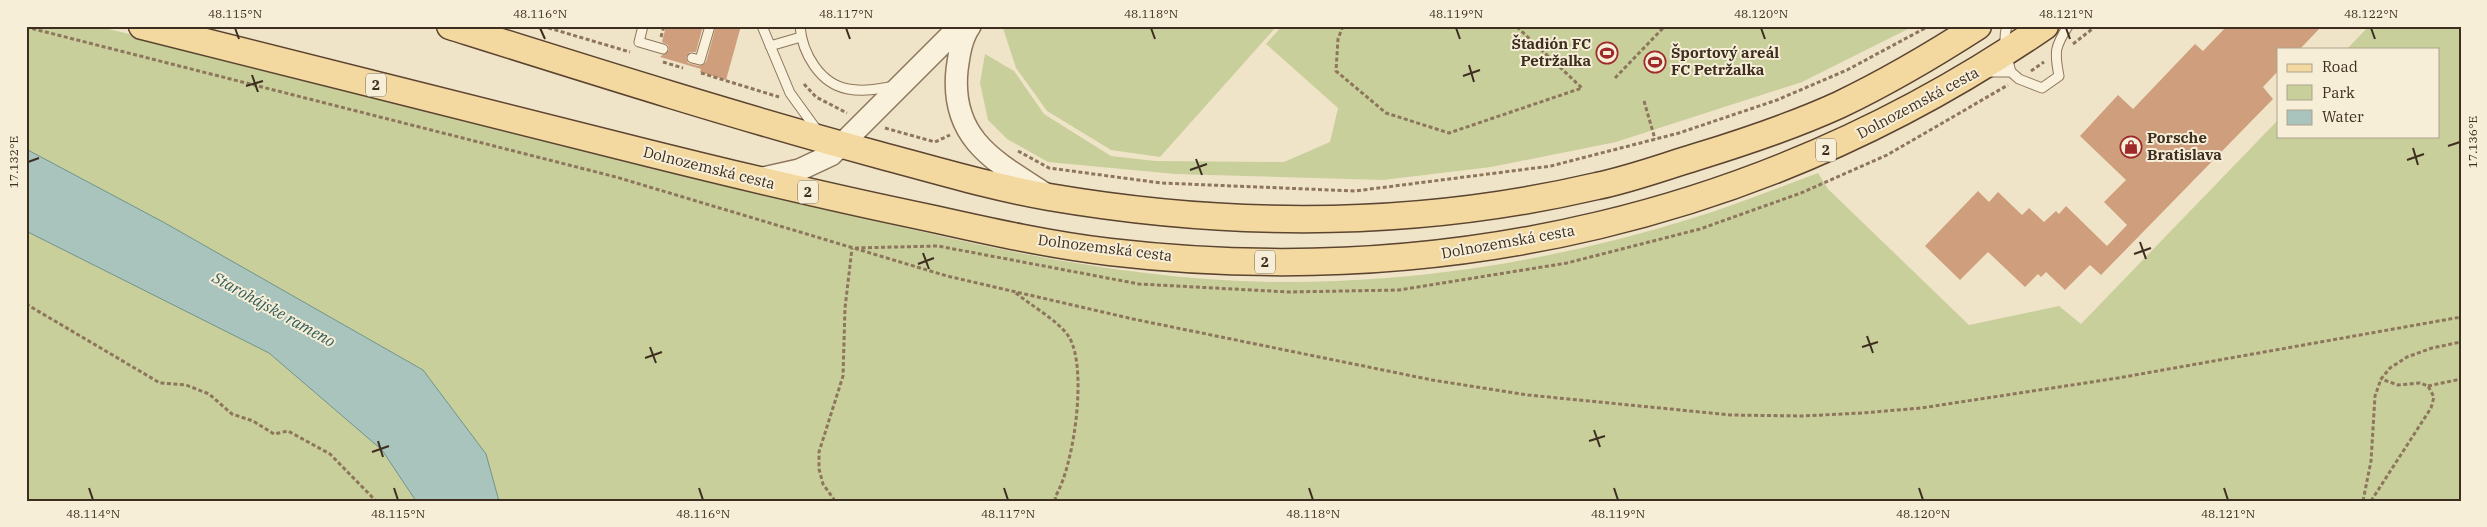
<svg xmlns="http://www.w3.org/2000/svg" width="2487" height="527" font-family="'IBM Plex Serif',serif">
	<rect width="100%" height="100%" fill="#f0e4c8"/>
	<path fill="#c9cf9b" d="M 26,26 L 97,26 C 300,77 504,127 708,178 C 913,230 1123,291 1336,281 C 1457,276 1578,254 1693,218 C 1736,205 1777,188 1818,173 L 1828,189 L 1969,325 L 2059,306 L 2081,324 L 2278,120 L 2278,136 L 2438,136 L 2438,49 L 2347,49 L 2369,26 L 2461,26 L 2461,501 L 499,501 L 486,454 L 423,370 L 165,223 L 26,149 Z
		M 1005,26 L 1277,26 L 1160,157 L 1111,150 L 1047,111 L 1016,68 L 1003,28 Z
		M 1282,26 L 1914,26 L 1802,82 L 1616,142 L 1491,167 L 1383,180 L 1175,174 L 1048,162 L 1007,139 L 988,120 L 980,83 L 985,54 L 1014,71 L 1044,114 L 1111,156 L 1155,161 L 1284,162 L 1330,142 L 1338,108 L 1266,44 Z
		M 26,231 L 269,353 L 382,450 L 416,501 L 26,501 Z"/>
	<path fill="#a9c4bc" stroke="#6f938a" d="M 26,149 L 165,223 L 423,370 L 486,454 L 499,501 L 416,501 L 382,450 L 269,353 L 26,231 Z"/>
	<path fill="#cf9f7d" d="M 666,26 L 703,26 L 696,52 L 690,52 L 686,57 L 688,63 L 699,66 L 706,62 L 716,26 L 741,26 L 726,80 L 700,72 L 701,69 L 660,57 L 669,50 L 668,45 L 662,42 Z
		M 2227,26 L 2322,26 L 2300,49 L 2278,49 L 2278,71 L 2263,87 L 2273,99 L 2101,275 L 2090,265 L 2065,290 L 2046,272 L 2041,277 L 2038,274 L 2025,287 L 1988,252 L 1960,280 L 1925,246 L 1978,191 L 1989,202 L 1998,192 L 2022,215 L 2029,208 L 2044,222 L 2056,211 L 2059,214 L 2066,206 L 2107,246 L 2127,225 L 2104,202 L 2126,180 L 2080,136 L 2118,95 L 2133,109 L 2195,44 L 2203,51 Z"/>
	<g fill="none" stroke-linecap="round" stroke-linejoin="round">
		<g stroke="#8d765c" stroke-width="11">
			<path id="service" d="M 643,26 L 639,42 L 663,49
				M 762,26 L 790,93 L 819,133
				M 800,26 C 802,53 820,84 848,89 C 864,92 879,89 895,86
				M 2007,26 C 2002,41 2007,57 2011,72
				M 770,46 L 801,37
				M 692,58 L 700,60 L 710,26
				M 1986,72 L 2011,72 L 2019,79 L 2042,88 L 2059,76 C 2054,51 2055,47 2068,26"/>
		</g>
		<g stroke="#8d765c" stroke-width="24">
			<path id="tertiary" d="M 970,26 C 961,39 959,55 957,70 C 950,138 994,161 1044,193
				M 759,179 L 799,170 L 831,155 L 960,26"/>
		</g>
		<g stroke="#5b4430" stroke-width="29">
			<path id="primary" d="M 142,26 C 309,68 477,110 644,152 C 740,176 837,199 934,219 C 992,232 1051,245 1110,252 C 1445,291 1767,217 2045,26
				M 450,26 C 593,71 735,116 879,155 C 935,170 992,187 1049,197 C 1231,228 1417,228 1597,186 C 1631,179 1663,167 1696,157 C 1745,142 1793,126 1839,105 C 1887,82 1933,55 1978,26"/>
		</g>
		<path stroke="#8d765c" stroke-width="3" stroke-dasharray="4 2.5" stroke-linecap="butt" d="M 542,26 L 630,52
			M 1343,26 L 1338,39 L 1336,71 L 1386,113 L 1449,133 L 1582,88 L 1516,26
			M 26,27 L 616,177 L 947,276 L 1133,319 L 1432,380 L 1528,395 L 1731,415 L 1802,416 L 1862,413 L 1921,408 L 2118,378 L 2461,317
			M 661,37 L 664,26
			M 2073,44 L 2096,26
			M 663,62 L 683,68
			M 2031,71 L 2044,62
			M 701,73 L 779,97
			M 1615,78 L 1665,26
			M 804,84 L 816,97 L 847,113
			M 1644,101 L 1655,139
			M 885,128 L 935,142 L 950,135
			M 1018,151 L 1049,168 L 1161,183 L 1355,191 L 1551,166 L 1679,133 L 1777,100 L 1847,70 L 1929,26
			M 855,248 L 938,246 L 1139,284 L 1289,292 L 1399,290 L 1567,263 L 1700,229 L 1801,193 L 1887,155 L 2008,85
			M 1016,293 C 1030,305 1059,321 1069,337 C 1088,368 1074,467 1055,497 L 1056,501
			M 26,304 L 160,383 L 186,385 L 209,394 L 232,414 L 253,421 L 274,434 L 288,431 L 330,454 L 376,501
			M 2428,386 L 2461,379
			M 835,501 L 823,484 L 819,469 L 819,452 L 843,376 L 845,308 L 852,248
			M 2363,501 L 2371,461 L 2375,396 L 2381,379 L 2390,368 L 2407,357 L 2432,348 L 2461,342
			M 2371,501 L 2431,408 L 2434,397 L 2428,386 L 2420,383 L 2398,385 L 2381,379"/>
		<use href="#service" stroke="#faf1dc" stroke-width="9"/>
		<use href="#tertiary" stroke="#faf1dc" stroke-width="21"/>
		<use href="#primary" stroke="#f3d9a0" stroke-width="26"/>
	</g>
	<path fill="none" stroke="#3d2e20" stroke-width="2" d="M 235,28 L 239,39M 540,28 L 545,39M 846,28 L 850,39M 1151,28 L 1155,39M 1456,28 L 1460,39M 1761,28 L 1765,39M 2066,28 L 2070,39M 2371,28 L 2375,39M 1469,65 L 1474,82M 252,75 L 258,92M 1463,76 L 1480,70M 246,86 L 263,81M 2448,146 L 2460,142M 2413,148 L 2418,165M 1196,159 L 1202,175M 2407,160 L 2424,154M 28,162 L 39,158M 1190,170 L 1207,164M 2140,242 L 2146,259M 923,253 L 929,269M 2134,254 L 2151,248M 918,264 L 934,258M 1867,336 L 1873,353M 650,347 L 656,363M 1862,347 L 1878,342M 645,358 L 662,352M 1594,430 L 1600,447M 378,441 L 383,457M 1589,441 L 1605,436M 372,452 L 389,446M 89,488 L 93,500M 394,488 L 398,500M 699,488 L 703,500M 1004,488 L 1008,500M 1309,488 L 1313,500M 1614,488 L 1618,500M 1919,488 L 1923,500M 2224,488 L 2228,500"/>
	<defs>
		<g id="stadium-ring" transform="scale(1.125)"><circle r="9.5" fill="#f7eed8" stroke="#9e2a2b" stroke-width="1.5"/><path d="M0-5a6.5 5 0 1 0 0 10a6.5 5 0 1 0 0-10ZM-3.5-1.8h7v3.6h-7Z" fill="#9e2a2b"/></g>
		<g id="shop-ring" transform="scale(1.125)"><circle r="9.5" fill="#f7eed8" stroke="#9e2a2b" stroke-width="1.5"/><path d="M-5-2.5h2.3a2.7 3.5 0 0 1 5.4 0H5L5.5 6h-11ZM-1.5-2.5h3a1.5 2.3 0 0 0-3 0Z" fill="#9e2a2b"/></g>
	</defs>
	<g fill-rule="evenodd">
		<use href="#stadium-ring" x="1607" y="53"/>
		<use href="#stadium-ring" x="1655" y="62"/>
		<use href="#shop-ring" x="2131" y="147"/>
	</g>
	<g text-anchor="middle" stroke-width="4" stroke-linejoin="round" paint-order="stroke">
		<g fill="#f7eed8" stroke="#756857" stroke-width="1">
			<rect x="366" y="73.5" width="20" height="23" rx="4"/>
			<rect x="1816" y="138.5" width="20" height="23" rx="4"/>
			<rect x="798" y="180.5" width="20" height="23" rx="4"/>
			<rect x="1255" y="250.5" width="20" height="23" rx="4"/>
		</g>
		<g font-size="14" font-weight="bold" fill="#3d2e20">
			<text x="376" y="90">2</text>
			<text x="1826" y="155">2</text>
			<text x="808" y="197">2</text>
			<text x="1265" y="267">2</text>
		</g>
		<g font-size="15" font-weight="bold" fill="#3d2e20" stroke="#f7eed8" text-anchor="start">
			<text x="1591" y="49" text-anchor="end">Štadión FC<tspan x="1591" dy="17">Petržalka</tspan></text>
			<text x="1671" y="58">Športový areál<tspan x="1671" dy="17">FC Petržalka</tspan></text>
			<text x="2147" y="143">Porsche<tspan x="2147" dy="17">Bratislava</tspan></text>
		</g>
		<g font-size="15" fill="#3d2e20" stroke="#f7eed8">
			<text transform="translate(1918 103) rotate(-28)" y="5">Dolnozemská cesta</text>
			<text transform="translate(709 168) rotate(14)" y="5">Dolnozemská cesta</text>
			<text transform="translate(1508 242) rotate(-10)" y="5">Dolnozemská cesta</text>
			<text transform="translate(1105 248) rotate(7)" y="5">Dolnozemská cesta</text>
		</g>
		<g font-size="16" font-style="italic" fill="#2f5d5a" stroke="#f7eed8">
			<text transform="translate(274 309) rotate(29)" y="6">Starohájske rameno</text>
		</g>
	</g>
	<rect width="2487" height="527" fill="none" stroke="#f7eed8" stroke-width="55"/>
	<rect x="2277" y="48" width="162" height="90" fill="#f7eed8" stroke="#ada18e"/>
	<rect x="2287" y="64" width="25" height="8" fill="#f3d9a0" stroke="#ada18e"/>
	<text x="2322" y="72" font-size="15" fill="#3d2e20">Road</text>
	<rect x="2287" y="85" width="25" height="15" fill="#c9cf9b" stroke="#ada18e"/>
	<text x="2322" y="98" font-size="15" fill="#3d2e20">Park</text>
	<rect x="2287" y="110" width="25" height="15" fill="#a9c4bc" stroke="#ada18e"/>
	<text x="2322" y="122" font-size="15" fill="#3d2e20">Water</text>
	<rect x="28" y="28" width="2432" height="472" fill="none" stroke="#3d2e20" stroke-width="2"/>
	<g font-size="12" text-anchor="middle" fill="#3d2e20">
		<text x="235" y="18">48.115°N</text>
		<text x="540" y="18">48.116°N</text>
		<text x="846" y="18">48.117°N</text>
		<text x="1151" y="18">48.118°N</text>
		<text x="1456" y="18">48.119°N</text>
		<text x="1761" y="18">48.120°N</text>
		<text x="2066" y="18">48.121°N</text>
		<text x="2371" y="18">48.122°N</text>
		<text transform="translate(2473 142) rotate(-90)" y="4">17.136°E</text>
		<text transform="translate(14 162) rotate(-90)" y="4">17.132°E</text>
		<text x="93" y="518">48.114°N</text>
		<text x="398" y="518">48.115°N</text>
		<text x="703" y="518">48.116°N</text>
		<text x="1008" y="518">48.117°N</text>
		<text x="1313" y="518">48.118°N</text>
		<text x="1618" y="518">48.119°N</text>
		<text x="1923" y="518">48.120°N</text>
		<text x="2228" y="518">48.121°N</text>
	</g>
</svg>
